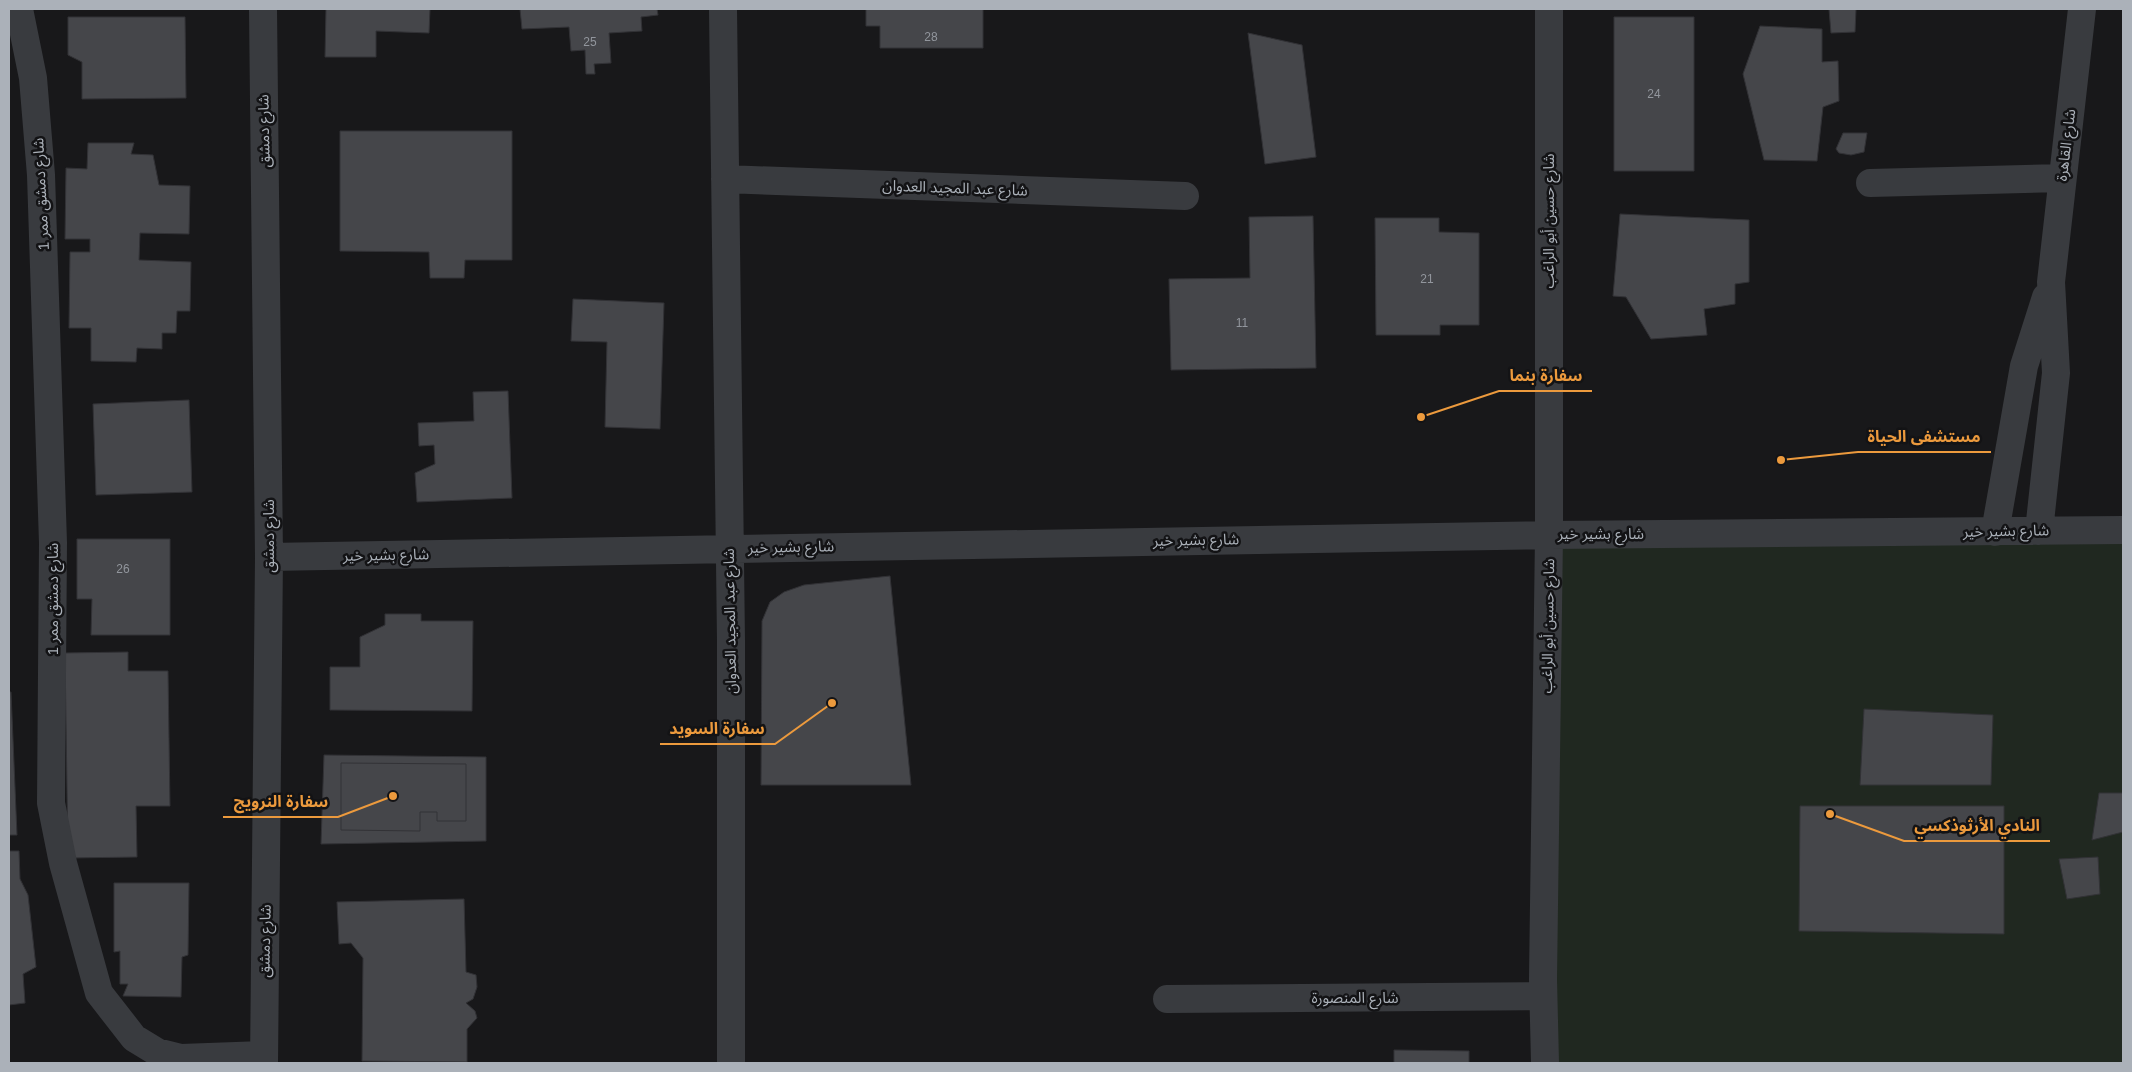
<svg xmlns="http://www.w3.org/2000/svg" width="2132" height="1072" font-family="Arial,'Noto Sans Arabic',sans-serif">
	<rect width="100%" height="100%" fill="#18181a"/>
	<path fill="#202820" d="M 2123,533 L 2123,1063 L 1534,1063 L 1541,543 Z"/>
	<path fill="#45464a" stroke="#323236" d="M 326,9 L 430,9 L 429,33 L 376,31 L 376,57 L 325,57 Z
		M 520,9 L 657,9 L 658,15 L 641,17 L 642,31 L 609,33 L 611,63 L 594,64 L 595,74 L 586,74 L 585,50 L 571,51 L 569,27 L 522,29 Z
		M 866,9 L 983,9 L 983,48 L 880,48 L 880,26 L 866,26 Z
		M 1829,9 L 1856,9 L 1855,32 L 1831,33 Z
		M 68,17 L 185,17 L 186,98 L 82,99 L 82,62 L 68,55 Z
		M 1614,17 L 1694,17 L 1694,171 L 1614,171 Z
		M 1760,26 L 1822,29 L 1822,62 L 1838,61 L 1839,101 L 1823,107 L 1817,161 L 1764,160 L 1743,74 Z
		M 1248,33 L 1302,45 L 1316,157 L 1265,164 Z
		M 340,131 L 512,131 L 512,260 L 465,260 L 464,278 L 430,278 L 429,252 L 340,251 Z
		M 1843,133 L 1867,133 L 1864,152 L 1851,155 L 1839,153 L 1836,149 Z
		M 88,143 L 134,143 L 131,154 L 153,155 L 159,185 L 190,186 L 189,234 L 140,233 L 139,260 L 191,262 L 190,311 L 177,311 L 176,333 L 162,333 L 162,349 L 137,348 L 136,362 L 91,361 L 91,328 L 69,328 L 70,252 L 90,252 L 90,239 L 65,239 L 66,168 L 87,169 Z
		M 1620,214 L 1749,220 L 1749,282 L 1735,284 L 1735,304 L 1704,309 L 1707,335 L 1651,339 L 1626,297 L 1613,296 Z
		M 1313,216 L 1316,368 L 1171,370 L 1169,279 L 1250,278 L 1249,217 Z
		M 1375,218 L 1439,218 L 1439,232 L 1479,233 L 1479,325 L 1440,325 L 1440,335 L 1376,335 Z
		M 573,299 L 664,303 L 660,429 L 605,427 L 607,342 L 571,341 Z
		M 508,391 L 512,498 L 417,502 L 415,473 L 435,464 L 434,445 L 419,446 L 418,423 L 474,421 L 473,392 Z
		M 189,400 L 192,492 L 96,495 L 93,404 Z
		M 77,539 L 170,539 L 170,635 L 91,635 L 92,599 L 77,599 Z
		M 890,576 L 911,785 L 761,785 L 762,621 L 770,602 L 784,592 L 804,585 Z
		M 385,614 L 421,614 L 421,621 L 473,621 L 472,711 L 330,710 L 330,667 L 360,667 L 360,637 L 385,625 Z
		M 128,652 L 128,671 L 168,671 L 170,806 L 136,806 L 137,857 L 68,858 L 65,653 Z
		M 9,692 L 11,692 L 17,835 L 9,835 Z
		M 1864,709 L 1993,715 L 1991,785 L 1860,785 Z
		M 324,755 L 486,757 L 486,841 L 321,844 Z
		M 341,763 L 466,764 L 466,821 L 437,821 L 437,812 L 420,812 L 420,831 L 341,830 Z
		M 2099,793 L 2123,793 L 2123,832 L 2092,840 Z
		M 1800,806 L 2004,806 L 2004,934 L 1799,931 Z
		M 9,851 L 19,851 L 20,879 L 28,895 L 36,967 L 23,974 L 25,1003 L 9,1005 Z
		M 2098,857 L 2100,894 L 2067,899 L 2059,859 Z
		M 114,883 L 189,883 L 188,955 L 182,957 L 181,997 L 123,996 L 128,984 L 120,984 L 120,951 L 114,952 Z
		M 464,899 L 466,972 L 476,975 L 477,987 L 473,999 L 466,1003 L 475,1011 L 477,1018 L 467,1029 L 467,1062 L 362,1061 L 363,958 L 351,943 L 339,944 L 337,902 Z
		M 1394,1050 L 1469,1051 L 1469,1063 L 1394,1063 Z"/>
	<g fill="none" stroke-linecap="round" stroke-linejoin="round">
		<path stroke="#393b3f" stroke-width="28" d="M 19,9 L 33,78 L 41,175 L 53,543 L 51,803 L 63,863 L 99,993 L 134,1038 L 157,1052 L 181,1058 L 264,1055
			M 263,9 L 269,557 L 264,1063
			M 723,9 L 731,641 L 731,1063
			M 725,179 L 1185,196
			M 1870,183 L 2062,178
			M 2039,531 L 2056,373 L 2051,282 L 2082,9
			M 1995,532 L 2024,366 L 2046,297
			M 269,557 L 1549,535 L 2123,530
			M 1167,999 L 1543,996
			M 1545,1063 L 1543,979 L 1549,535 L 1549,9"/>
	</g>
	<g text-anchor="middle" stroke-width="5" stroke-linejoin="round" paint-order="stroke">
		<g font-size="12" fill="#92969d">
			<text x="931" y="41">28</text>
			<text x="590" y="46">25</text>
			<text x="1654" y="98">24</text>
			<text x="1427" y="283">21</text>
			<text x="1242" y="327">11</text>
			<text x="123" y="573">26</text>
		</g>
		<g font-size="15" fill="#abb1b9" stroke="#131315">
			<text transform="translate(264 131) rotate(-91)" y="5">شارع دمشق</text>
			<text transform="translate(2066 145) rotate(-83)" y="5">شارع القاهرة</text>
			<text transform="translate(955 188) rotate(2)" y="5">شارع عبد المجيد العدوان</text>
			<text transform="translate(41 194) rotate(-93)" y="5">شارع دمشق ممر 1</text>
			<text transform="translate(1549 221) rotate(-90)" y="5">شارع حسين أبو الراغب</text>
			<text transform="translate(2006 531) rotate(-1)" y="5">شارع بشير خير</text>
			<text x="1601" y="539">شارع بشير خير</text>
			<text transform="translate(269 536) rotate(-90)" y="5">شارع دمشق</text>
			<text transform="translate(1196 540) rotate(-1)" y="5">شارع بشير خير</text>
			<text transform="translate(791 547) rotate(-1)" y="5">شارع بشير خير</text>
			<text transform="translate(386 555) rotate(-1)" y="5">شارع بشير خير</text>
			<text transform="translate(53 599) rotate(-90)" y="5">شارع دمشق ممر 1</text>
			<text transform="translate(730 621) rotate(-91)" y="5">شارع عبد المجيد العدوان</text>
			<text transform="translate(1548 626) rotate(-89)" y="5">شارع حسين أبو الراغب</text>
			<text transform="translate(265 941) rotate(-89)" y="5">شارع دمشق</text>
			<text x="1355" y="1003">شارع المنصورة</text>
		</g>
	</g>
	<path fill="none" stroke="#ec9a3d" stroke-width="2" d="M1421 417L1499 391H1592M1781 460L1858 452H1991M832 703L775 744H660M393 796L338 817H223M1830 814L1904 841H2050"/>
	<g fill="#ec9a3d" stroke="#131315" stroke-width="2">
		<circle cx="1421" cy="417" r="5"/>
		<circle cx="1781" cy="460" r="5"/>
		<circle cx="832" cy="703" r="5"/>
		<circle cx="393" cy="796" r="5"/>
		<circle cx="1830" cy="814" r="5"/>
	</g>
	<g font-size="16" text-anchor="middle" font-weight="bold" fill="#ec9a3d" stroke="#131315" stroke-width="5" stroke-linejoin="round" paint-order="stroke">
		<text x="1546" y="381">سفارة بنما</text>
		<text x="1924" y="442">مستشفى الحياة</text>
		<text x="717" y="734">سفارة السويد</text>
		<text x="281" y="807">سفارة النرويج</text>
		<text x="1977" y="831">النادي الأرثوذكسي</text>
	</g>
	<rect width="2132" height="1072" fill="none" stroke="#abb1b9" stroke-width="20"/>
</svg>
